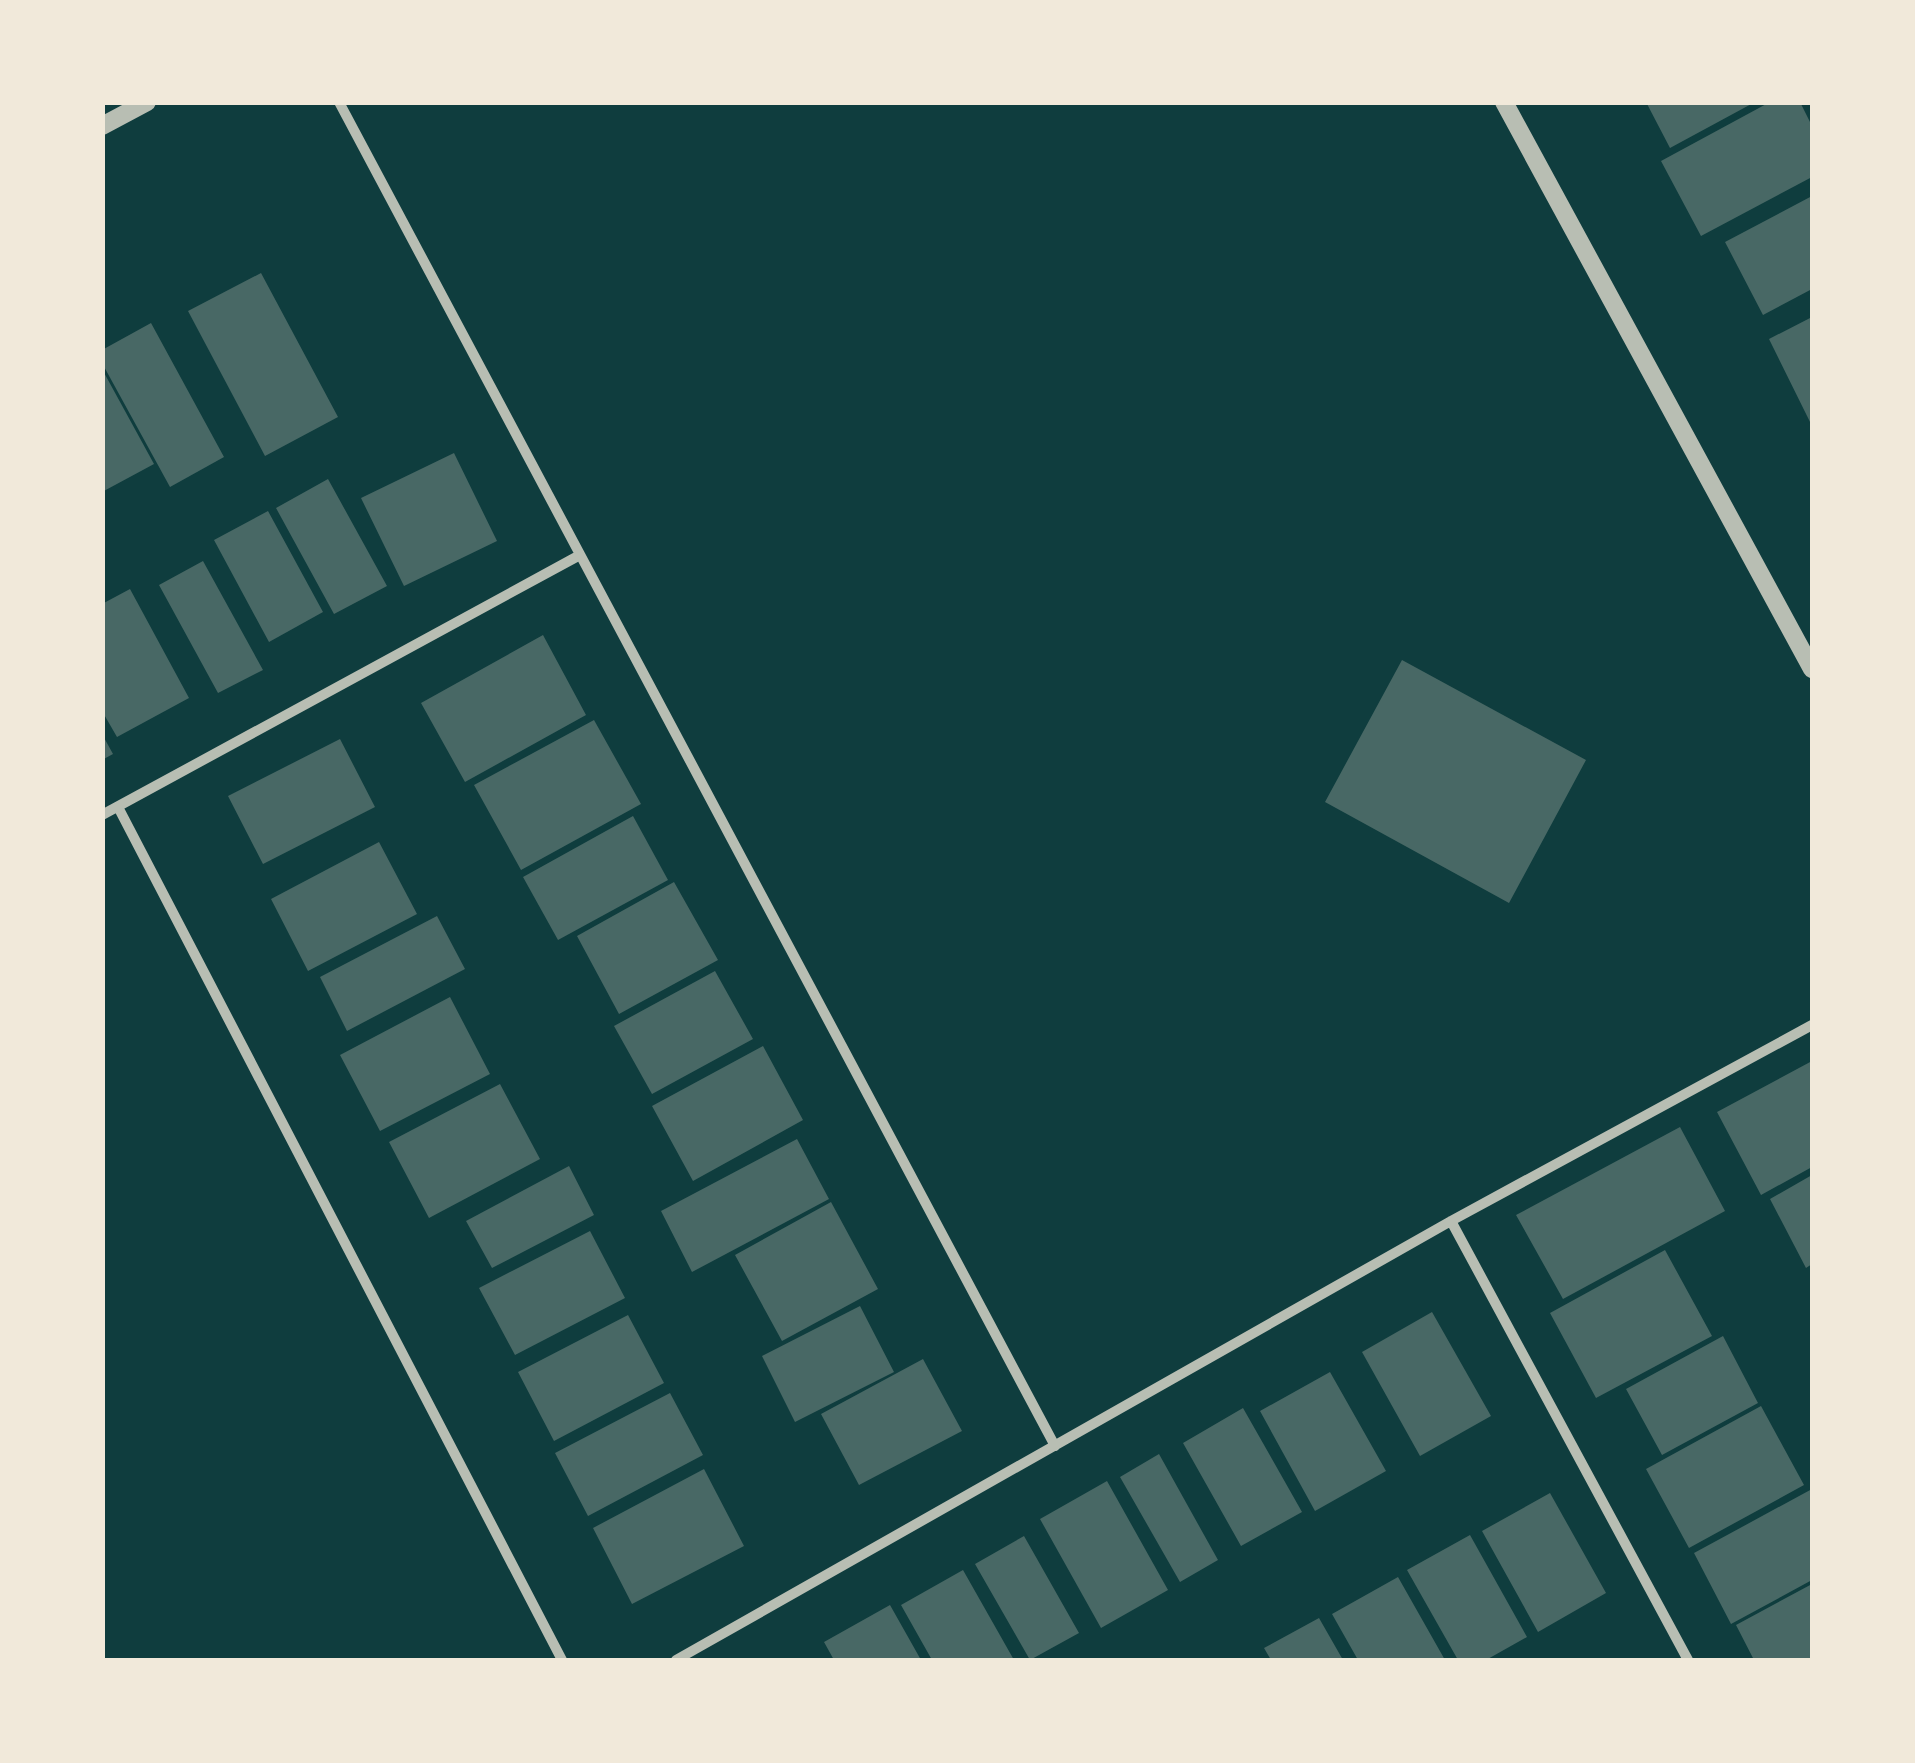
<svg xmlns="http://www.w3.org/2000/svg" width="1915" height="1763" font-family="'Varela Round',sans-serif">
	<rect width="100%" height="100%" fill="#0f3d3e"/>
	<path fill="#486865" d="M 1646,102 L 1755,102 L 1670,148 Z
		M 1770,102 L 1800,102 L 1812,126 L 1812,177 L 1701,236 L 1661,161 Z
		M 1812,196 L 1812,289 L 1763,315 L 1725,242 Z
		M 261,273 L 338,417 L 265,456 L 188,311 Z
		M 1812,317 L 1812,426 L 1769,339 Z
		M 151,323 L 224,457 L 170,487 L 102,363 L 102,350 Z
		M 102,369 L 154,464 L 102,492 Z
		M 454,453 L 497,541 L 404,586 L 361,498 Z
		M 328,479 L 387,586 L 334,614 L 276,508 Z
		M 268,511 L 323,612 L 269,642 L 214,540 Z
		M 203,561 L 263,670 L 218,693 L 159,585 Z
		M 130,589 L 189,698 L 117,737 L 102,711 L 102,604 Z
		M 543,635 L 586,715 L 465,782 L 421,703 Z
		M 1402,660 L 1586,760 L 1509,903 L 1325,802 Z
		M 594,720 L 641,804 L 521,870 L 474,785 Z
		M 102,734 L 113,754 L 102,760 Z
		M 340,739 L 375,807 L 263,864 L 228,796 Z
		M 633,816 L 668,880 L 558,940 L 523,877 Z
		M 379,842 L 417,914 L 308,971 L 271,899 Z
		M 674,882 L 718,960 L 619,1014 L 577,936 Z
		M 437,916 L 465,969 L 347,1031 L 320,977 Z
		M 715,971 L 753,1039 L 652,1094 L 614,1026 Z
		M 450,997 L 490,1074 L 380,1131 L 340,1055 Z
		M 763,1046 L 803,1120 L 693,1181 L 652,1106 Z
		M 1812,1061 L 1812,1167 L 1761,1195 L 1717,1112 Z
		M 500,1084 L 540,1159 L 429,1218 L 389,1142 Z
		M 1680,1127 L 1725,1211 L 1563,1299 L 1516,1215 Z
		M 797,1139 L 829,1199 L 692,1272 L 661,1211 Z
		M 569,1166 L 594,1215 L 492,1268 L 466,1221 Z
		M 1812,1175 L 1812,1264 L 1806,1268 L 1770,1199 Z
		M 831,1202 L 878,1289 L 782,1341 L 735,1255 Z
		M 590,1231 L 625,1298 L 515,1355 L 479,1288 Z
		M 1665,1250 L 1712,1336 L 1596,1398 L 1550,1313 Z
		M 860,1306 L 894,1372 L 795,1422 L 762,1356 Z
		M 1432,1312 L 1491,1416 L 1420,1456 L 1362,1352 Z
		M 628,1315 L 664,1383 L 554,1441 L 518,1372 Z
		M 1723,1336 L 1758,1403 L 1662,1455 L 1626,1389 Z
		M 923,1359 L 962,1431 L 859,1485 L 821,1414 Z
		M 1330,1372 L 1386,1471 L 1315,1511 L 1260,1411 Z
		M 670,1393 L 703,1455 L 588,1516 L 555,1453 Z
		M 1761,1406 L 1804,1485 L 1689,1548 L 1646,1469 Z
		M 1243,1408 L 1302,1512 L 1241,1546 L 1183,1443 Z
		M 1159,1454 L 1218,1560 L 1180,1582 L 1120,1477 Z
		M 704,1469 L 744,1546 L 632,1604 L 593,1528 Z
		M 1107,1481 L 1168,1590 L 1101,1628 L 1040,1519 Z
		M 1812,1489 L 1812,1580 L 1731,1624 L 1694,1553 Z
		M 1550,1493 L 1606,1593 L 1538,1632 L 1482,1531 Z
		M 1470,1535 L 1527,1637 L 1486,1660 L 1458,1660 L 1407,1570 Z
		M 1024,1536 L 1079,1633 L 1030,1660 L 975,1564 Z
		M 963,1570 L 1014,1660 L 932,1660 L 901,1605 Z
		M 1398,1577 L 1445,1660 L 1358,1660 L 1332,1614 Z
		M 1812,1584 L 1812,1660 L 1754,1660 L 1736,1625 Z
		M 890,1605 L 921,1660 L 834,1660 L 824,1642 Z
		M 1319,1618 L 1343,1660 L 1271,1660 L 1264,1648 Z"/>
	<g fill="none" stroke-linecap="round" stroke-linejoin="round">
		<path stroke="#b8beb3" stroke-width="10" d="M 339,102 L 1055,1446
			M 118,807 L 562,1660
			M 102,815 L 580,555
			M 1451,1221 L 1688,1660
			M 676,1660 L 1451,1221 L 1812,1025"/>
		<path stroke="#b8beb3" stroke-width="18" d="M 1504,102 L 1812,669
			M 102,126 L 147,102"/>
	</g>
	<rect width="1915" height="1763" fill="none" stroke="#f1e9da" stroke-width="210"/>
</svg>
